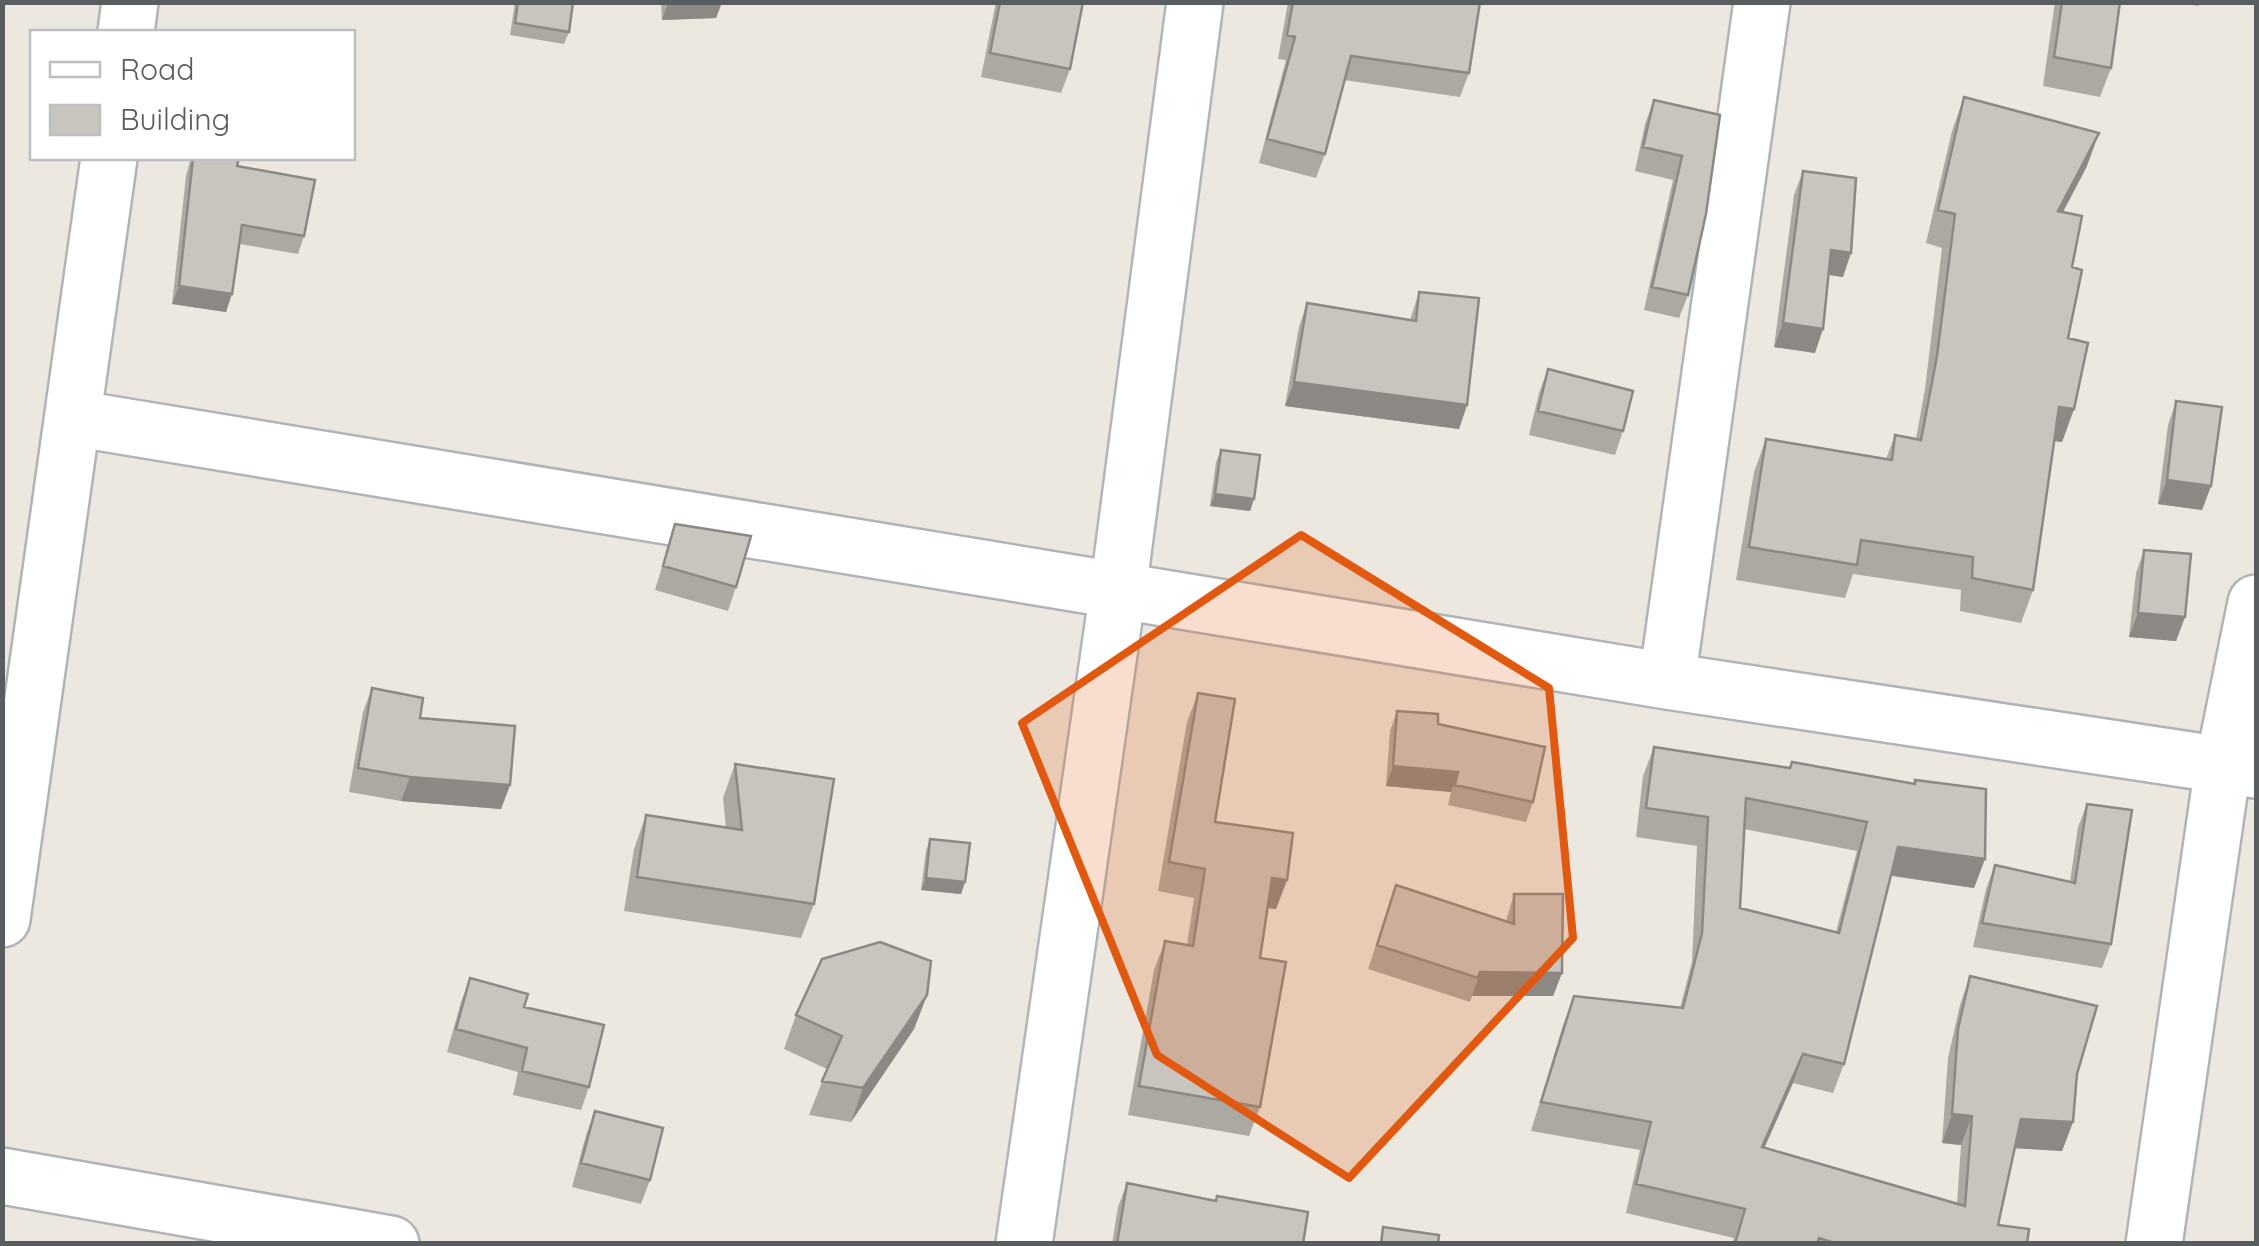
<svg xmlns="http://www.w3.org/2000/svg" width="2259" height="1246" font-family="Quicksand,sans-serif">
	<rect width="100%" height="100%" fill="#ece7df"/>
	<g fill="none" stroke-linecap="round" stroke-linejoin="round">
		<g stroke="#b0b4b7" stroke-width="60">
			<path id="minor" d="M 126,32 L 130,2
				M 73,418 L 1667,681 L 2256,770
				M 1667,681 L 1762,2
				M 2,919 L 109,158
				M 2,1176 L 391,1244
				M 2154,1244 L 2223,766 L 2256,603"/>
		</g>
		<g stroke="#b1b6ba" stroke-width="60">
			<path id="secondary" d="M 1024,1244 L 1118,591 L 1195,2"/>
		</g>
		<use href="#minor" stroke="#fff" stroke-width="55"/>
		<use href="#secondary" stroke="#fff" stroke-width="55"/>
	</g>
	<path fill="#aca9a3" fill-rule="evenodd" d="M 515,2 L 573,2 L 569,32 L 564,44 L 510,35 Z
		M 661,2 L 722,2 L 716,18 L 662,20 Z
		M 996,2 L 1083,2 L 1070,69 L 1061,93 L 981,77 Z
		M 1288,2 L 1480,2 L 1469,73 L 1460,97 L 1344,80 L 1325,154 L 1316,178 L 1259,163 L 1286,60 L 1278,59 Z
		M 2055,2 L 2120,2 L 2111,68 L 2100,97 L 2043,86 Z
		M 2177,2 L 2200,2 L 2198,6 Z
		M 1964,97 L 2087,166 L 2063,212 L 2072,267 L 2068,338 L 2074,409 L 2062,442 L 2054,441 L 2033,590 L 2021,623 L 1960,611 L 1961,590 L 1853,574 L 1845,598 L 1736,580 L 1754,472 L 1766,439 L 1886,459 L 1895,435 L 1916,439 L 1925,389 L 1942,248 L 1926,243 L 1952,131 Z
		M 1654,100 L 1720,115 L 1688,295 L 1679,318 L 1644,310 L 1673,180 L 1635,171 L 1645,124 Z
		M 191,158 L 239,158 L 237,166 L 304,236 L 298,254 L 240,244 L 226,312 L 172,304 L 186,176 Z
		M 1803,171 L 1843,277 L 1829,275 L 1815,353 L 1774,347 L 1794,195 Z
		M 1419,292 L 1467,405 L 1459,429 L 1285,406 L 1299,327 L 1307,303 L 1410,320 Z
		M 1548,369 L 1623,431 L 1615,455 L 1529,435 L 1539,393 Z
		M 2176,401 L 2211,486 L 2202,510 L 2158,504 L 2168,425 Z
		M 1221,450 L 1254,499 L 1250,511 L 1210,506 L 1216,462 Z
		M 675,524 L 736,587 L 728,611 L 655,590 Z
		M 2144,550 L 2185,617 L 2176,641 L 2129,637 L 2136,573 Z
		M 372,688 L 420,718 L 510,785 L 501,809 L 401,801 L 349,792 L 363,712 Z
		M 1198,693 L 1215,822 L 1287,880 L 1276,909 L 1268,908 L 1260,958 L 1260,1107 L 1249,1136 L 1128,1115 L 1154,970 L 1165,941 L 1187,945 L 1194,898 L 1158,891 L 1187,722 Z
		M 1397,711 L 1438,724 L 1533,802 L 1526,822 L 1448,805 L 1451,792 L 1386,786 L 1390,731 Z
		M 1654,747 L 1790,768 L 1914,784 L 1915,780 L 1985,859 L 1974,888 L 1891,876 L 1844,1064 L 1833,1093 L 1793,1083 L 1764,1147 L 1957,1204 L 1961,1145 L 1942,1143 L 1948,1058 L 1960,1005 L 1970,976 L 2077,1074 L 2073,1122 L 2062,1151 L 2015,1148 L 1998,1225 L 2027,1244 L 1732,1244 L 1734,1238 L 1626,1213 L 1640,1150 L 1531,1131 L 1563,1025 L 1574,996 L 1680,1008 L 1692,962 L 1697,846 L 1636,837 L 1643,776 ZM 1744,829 L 1857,851 L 1836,932 L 1740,908 Z
		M 735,764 L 814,904 L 801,938 L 624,911 L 634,849 L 646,815 L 726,828 L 723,798 Z
		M 2087,804 L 2111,944 L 2102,968 L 1973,947 L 1986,889 L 1995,865 L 2070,882 L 2078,827 Z
		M 930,839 L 965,882 L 961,894 L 921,890 L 926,851 Z
		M 1396,885 L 1506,921 L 1514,894 L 1562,973 L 1553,996 L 1472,996 L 1470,1002 L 1368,969 Z
		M 470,978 L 524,1007 L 589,1087 L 581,1110 L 513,1095 L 518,1072 L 447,1052 L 461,1002 Z
		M 927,995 L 914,1029 L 851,1122 L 809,1115 L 827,1069 L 784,1049 L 796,1015 Z
		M 595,1111 L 650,1180 L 641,1204 L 572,1187 L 586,1135 Z
		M 1127,1183 L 1303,1244 L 1112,1244 L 1118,1207 Z"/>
	<path fill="#8c8985" d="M 668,2 L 722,2 L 716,18 L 662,20 Z
		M 2099,133 L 2087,166 L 2046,244 L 2058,211 Z
		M 1831,250 L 1851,253 L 1843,277 L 1823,274 Z
		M 179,286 L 232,294 L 226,312 L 172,304 Z
		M 1783,323 L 1823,329 L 1815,353 L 1774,347 Z
		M 1294,382 L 1467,405 L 1459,429 L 1285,406 Z
		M 2059,407 L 2074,409 L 2062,442 L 2047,440 Z
		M 2167,480 L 2211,486 L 2202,510 L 2158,504 Z
		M 1215,494 L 1254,499 L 1250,511 L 1210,506 Z
		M 2138,613 L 2185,617 L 2176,641 L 2129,637 Z
		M 1393,766 L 1458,772 L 1451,792 L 1386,786 Z
		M 410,777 L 510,785 L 501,809 L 401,801 Z
		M 1898,847 L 1985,859 L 1974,888 L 1888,875 Z
		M 926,878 L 965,882 L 961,894 L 921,890 Z
		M 1272,878 L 1287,880 L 1276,909 L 1262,907 Z
		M 1480,972 L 1562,973 L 1553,996 L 1472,996 Z
		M 927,995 L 914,1029 L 851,1122 L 863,1088 Z
		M 1803,1054 L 1793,1083 L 1752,1176 L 1762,1147 Z
		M 1952,1114 L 1972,1116 L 1961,1145 L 1942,1143 Z
		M 2021,1119 L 2073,1122 L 2062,1151 L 2011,1148 Z"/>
	<path fill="#c8c4be" stroke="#8c8985" stroke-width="2.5" fill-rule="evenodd" d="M 518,2 L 573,2 L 569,32 L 515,23 Z
		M 1000,2 L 1083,2 L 1070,69 L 990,53 Z
		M 1293,2 L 1480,2 L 1469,73 L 1351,56 L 1325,154 L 1267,139 L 1295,37 L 1287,35 Z
		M 2062,2 L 2120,2 L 2111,68 L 2054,57 Z
		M 1964,97 L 2099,133 L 2058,211 L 2082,216 L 2072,267 L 2082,270 L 2068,338 L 2088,343 L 2074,409 L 2059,407 L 2033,590 L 1972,578 L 1973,557 L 1861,540 L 1857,565 L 1749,547 L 1766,439 L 1892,460 L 1895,435 L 1921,440 L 1937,356 L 1955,214 L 1938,210 Z
		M 1654,100 L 1720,115 L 1706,214 L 1688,295 L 1652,287 L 1682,156 L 1643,147 Z
		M 193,158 L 239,158 L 237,166 L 315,180 L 304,236 L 242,225 L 232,294 L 179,286 Z
		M 1803,171 L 1856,178 L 1851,253 L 1831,250 L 1823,329 L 1783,323 Z
		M 1419,292 L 1479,298 L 1467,405 L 1294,382 L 1307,303 L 1416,321 Z
		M 1548,369 L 1633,391 L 1623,431 L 1538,411 Z
		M 2176,401 L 2222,407 L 2211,486 L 2167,480 Z
		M 1221,450 L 1260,455 L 1254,499 L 1215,494 Z
		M 675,524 L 751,536 L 736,587 L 663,566 Z
		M 2144,550 L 2191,554 L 2185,617 L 2138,613 Z
		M 372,688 L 423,698 L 420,718 L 515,726 L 510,785 L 410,777 L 358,768 Z
		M 1198,693 L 1235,699 L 1215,822 L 1293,833 L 1287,880 L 1272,878 L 1260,958 L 1286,962 L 1260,1107 L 1139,1086 L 1165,941 L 1193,946 L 1205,869 L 1169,862 Z
		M 1397,711 L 1438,714 L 1438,724 L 1545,747 L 1533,802 L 1455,785 L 1458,772 L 1393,766 Z
		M 1654,747 L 1790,768 L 1792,762 L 1915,784 L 1915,780 L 1986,789 L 1985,859 L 1898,847 L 1844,1064 L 1803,1054 L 1762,1147 L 1965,1206 L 1972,1116 L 1952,1114 L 1958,1029 L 1970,976 L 2097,1006 L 2077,1074 L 2073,1122 L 2021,1119 L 1998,1225 L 2029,1229 L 2027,1244 L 1838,1244 L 1819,1238 L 1817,1244 L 1735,1244 L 1745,1209 L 1636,1184 L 1651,1122 L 1541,1102 L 1574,996 L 1683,1008 L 1702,933 L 1708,817 L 1646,808 ZM 1746,798 L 1867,822 L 1839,933 L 1740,908 Z
		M 735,764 L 834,779 L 814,904 L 637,877 L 646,815 L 742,830 Z
		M 2087,804 L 2132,810 L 2111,944 L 1982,923 L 1995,865 L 2075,883 Z
		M 930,839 L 970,843 L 965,882 L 926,878 Z
		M 1396,885 L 1514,924 L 1514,894 L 1563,894 L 1562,973 L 1480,972 L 1478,978 L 1377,945 Z
		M 880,942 L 931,961 L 927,995 L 863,1088 L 822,1081 L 842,1036 L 796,1015 L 822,959 Z
		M 470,978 L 528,994 L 524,1007 L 604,1025 L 589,1087 L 522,1071 L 527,1048 L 456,1029 Z
		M 595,1111 L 663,1128 L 650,1180 L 581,1163 Z
		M 1127,1183 L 1216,1201 L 1217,1196 L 1308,1212 L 1303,1244 L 1117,1244 Z
		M 1383,1227 L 1439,1235 L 1438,1244 L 1381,1244 Z"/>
	<path fill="#e15910" fill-opacity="0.2" stroke="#e15910" stroke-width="8" stroke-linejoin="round" d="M 1301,535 L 1549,688 L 1573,938 L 1349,1178 L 1157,1055 L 1022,723 Z"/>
	<rect width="2259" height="1246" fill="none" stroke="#585d60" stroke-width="10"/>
	<rect x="30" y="30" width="325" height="130" fill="#ffffff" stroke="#bcbebf" stroke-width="2.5"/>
	<rect x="50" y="62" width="50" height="15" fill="#ffffff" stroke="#bcbebf" stroke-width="2.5"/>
	<text x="120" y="80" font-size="30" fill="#585d60">Road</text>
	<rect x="50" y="105" width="50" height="30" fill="#c8c4be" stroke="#bcbebf" stroke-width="2.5"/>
	<text x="120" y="130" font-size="30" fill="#585d60">Building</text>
</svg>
